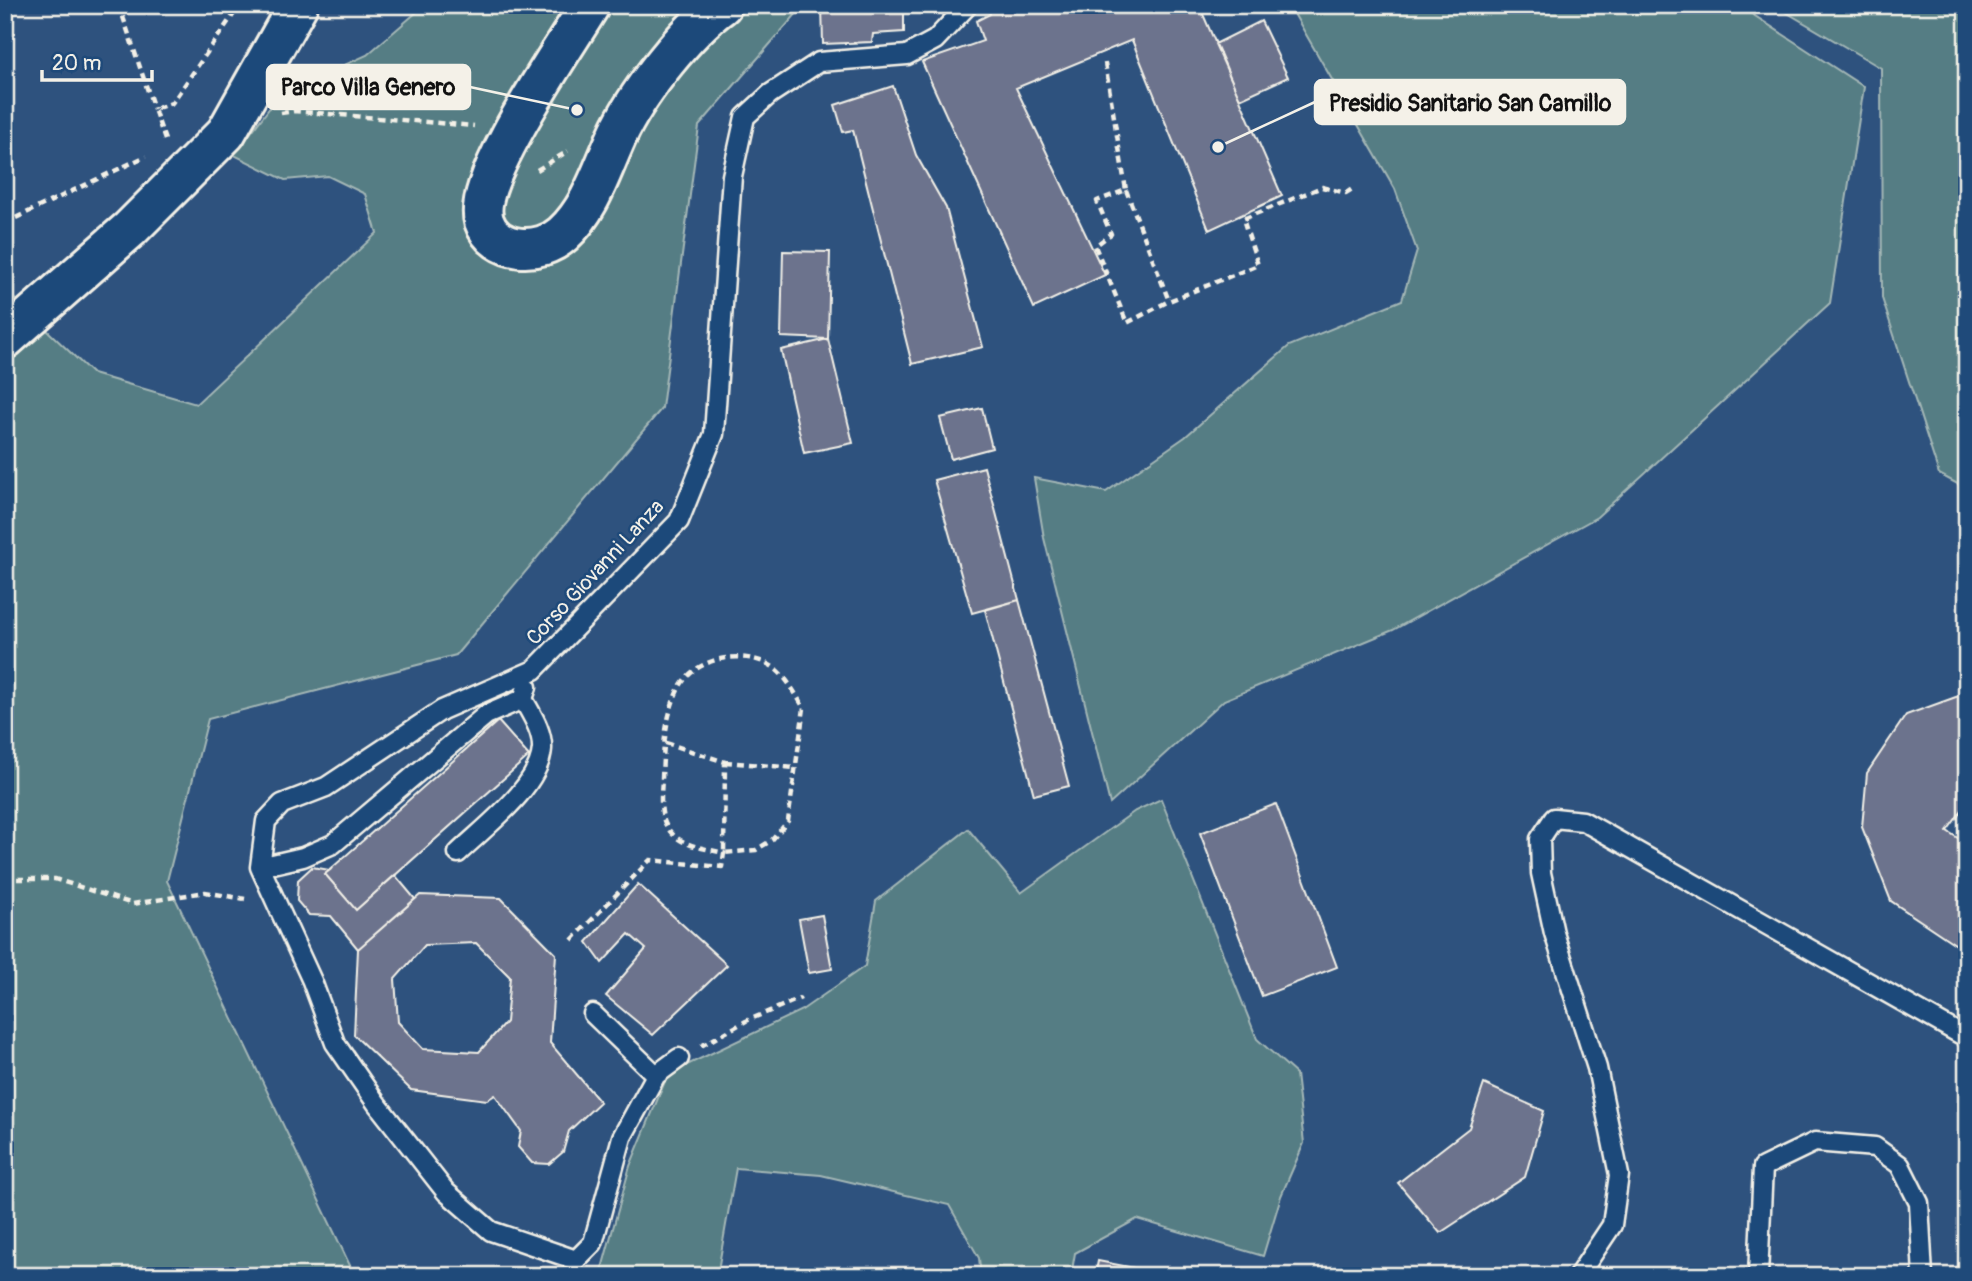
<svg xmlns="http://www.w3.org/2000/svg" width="1972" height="1281" font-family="Pangolin,sans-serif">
	<rect width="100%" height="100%" fill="#2e527e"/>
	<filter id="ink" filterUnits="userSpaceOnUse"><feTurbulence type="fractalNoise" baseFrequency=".0143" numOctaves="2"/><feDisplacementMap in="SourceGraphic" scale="14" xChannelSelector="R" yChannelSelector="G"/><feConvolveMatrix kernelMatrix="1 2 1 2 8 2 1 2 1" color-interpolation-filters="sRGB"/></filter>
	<g filter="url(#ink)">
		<path fill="#547d84" stroke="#a4b7b6" stroke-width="2" d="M 425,5 L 804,5 L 699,126 L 662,408 L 456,655 L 208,719 L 167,881 L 355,1276 L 5,1276 L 5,290 L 93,374 L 196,404 L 377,233 L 365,194 L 328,176 L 285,180 L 234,155 L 280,94 L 367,55 Z
			M 1289,5 L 1738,5 L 1864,87 L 1830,303 L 1597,517 L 1393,630 L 1224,700 L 1110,804 L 1044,538 L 1034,478 L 1106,492 L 1185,437 L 1289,346 L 1402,300 L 1417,251 L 1395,189 Z
			M 1774,5 L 1967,5 L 1967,489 L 1939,474 L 1882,298 L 1881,68 Z
			M 1161,799 L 1257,1039 L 1296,1074 L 1304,1143 L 1281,1196 L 1263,1256 L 1137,1219 L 1075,1253 L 1071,1276 L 981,1276 L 979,1258 L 949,1205 L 821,1175 L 736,1168 L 717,1276 L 600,1276 L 630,1166 L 668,1074 L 802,1010 L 865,966 L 876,901 L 968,829 L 1021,893 L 1135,811 Z"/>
		<path fill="#6c738d" stroke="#f4f1e8" stroke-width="2" fill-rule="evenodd" d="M 822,5 L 904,5 L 904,32 L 873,34 L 872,42 L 823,44 Z
			M 988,5 L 1199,5 L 1282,196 L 1209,230 L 1132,40 L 1016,88 L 1105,275 L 1034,308 L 922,62 L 983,41 L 976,21 L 990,14 Z
			M 1261,21 L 1288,77 L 1240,99 L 1215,44 Z
			M 893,86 L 916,155 L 946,208 L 983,347 L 912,364 L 853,130 L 843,132 L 835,105 Z
			M 783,251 L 830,252 L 828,339 L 781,337 Z
			M 828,339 L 853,443 L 804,453 L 781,350 Z
			M 982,408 L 992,448 L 951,459 L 940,418 Z
			M 984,467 L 1019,600 L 972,613 L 934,480 Z
			M 1019,600 L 1069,786 L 1034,795 L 985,610 Z
			M 1967,693 L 1967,803 L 1947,831 L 1967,844 L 1967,944 L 1958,946 L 1891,901 L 1862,827 L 1867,773 L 1906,715 Z
			M 498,721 L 529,756 L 356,910 L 325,874 Z
			M 1276,804 L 1337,967 L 1262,996 L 1200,833 Z
			M 312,867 L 330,870 L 325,874 L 356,910 L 395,875 L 415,899 L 358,949 L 331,916 L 309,915 L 297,901 L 298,880 Z
			M 638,884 L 727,965 L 653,1035 L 606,996 L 646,949 L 629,934 L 602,963 L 587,942 Z
			M 420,895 L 501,898 L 556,954 L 550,1043 L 600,1102 L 569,1131 L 563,1152 L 549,1164 L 532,1163 L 518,1147 L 521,1131 L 495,1095 L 487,1100 L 411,1090 L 354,1035 L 358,949 ZM 476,943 L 510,977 L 506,1022 L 479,1052 L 423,1049 L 398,1022 L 395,979 L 425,945 Z
			M 822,915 L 832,969 L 809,973 L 799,919 Z
			M 1484,1084 L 1544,1111 L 1525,1177 L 1440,1233 L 1398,1183 L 1469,1128 Z
			M 1098,1261 L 1165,1274 L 1164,1276 L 1095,1276 Z"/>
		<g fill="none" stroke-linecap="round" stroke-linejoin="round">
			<g stroke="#f4f1e8" stroke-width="23">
				<path id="lane" d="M 458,853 C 485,827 539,787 542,749 C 543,731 531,714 523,699 L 527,687
					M 260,867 L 303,857 L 333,844 L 486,715 L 523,699
					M 593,1014 L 656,1075
					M 679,1058 L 656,1075 L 622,1137 L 593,1243 L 576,1260 L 491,1231 L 446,1192 L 377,1104 L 335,1043 L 312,981 L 260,867 L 266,821 L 282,804 L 326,787 L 442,710 L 534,670 L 679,521 L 714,434 L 732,176 L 745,117 L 770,94 L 819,62 L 907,55 L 935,40 L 968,5
					M 1578,1276 L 1612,1225 L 1619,1175 L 1597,1068 L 1554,933 L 1541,873 L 1540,839 L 1554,818 L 1583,821 L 1967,1038
					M 1758,1276 L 1763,1167 L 1815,1142 L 1875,1147 L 1900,1165 L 1919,1203 L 1923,1276"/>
			</g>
			<g stroke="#f4f1e8" stroke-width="44">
				<path id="secondary" d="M 590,5 C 567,44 471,180 484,221 C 495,254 540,255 563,234 C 593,207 604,162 621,128 C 641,89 687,30 722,5
					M 5,339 L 130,229 L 226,133 L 298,5"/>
			</g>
			<path stroke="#f4f1e8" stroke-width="4.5" stroke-dasharray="7 5" stroke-linecap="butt" d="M 119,5 L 154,109
				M 1105,63 L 1126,190 L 1097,201 L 1111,234 L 1095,246 L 1127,323 L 1169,301 L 1258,265 L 1243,219 L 1322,187 L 1346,193 L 1355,187
				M 281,113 L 294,111 L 474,126
				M 165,140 L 154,109 L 172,103 L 240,5
				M 537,170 L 568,151
				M 1126,190 L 1169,301
				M 5,223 L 146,156
				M 725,762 L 796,768
				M 5,879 L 55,879 L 133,904 L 205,892 L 245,899
				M 572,940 L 650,860 L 722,867 L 724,853 C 704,848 678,846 667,827 C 659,814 661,794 662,779 C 663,750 665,717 678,690 C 693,659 735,650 766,663 C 784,671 794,692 804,708 L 788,821 L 772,840 L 756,850 L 724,853 L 725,762 L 663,742
				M 701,1046 L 746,1021 L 801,998"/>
			<use href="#lane" stroke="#1f4a7a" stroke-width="18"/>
			<use href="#secondary" stroke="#1f4a7a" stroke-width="38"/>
		</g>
	</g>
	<g text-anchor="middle" stroke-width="5" stroke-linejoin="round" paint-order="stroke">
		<g font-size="21" fill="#f4f1e8" stroke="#1f4a7a">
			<text transform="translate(595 572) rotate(-47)" y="7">Corso Giovanni Lanza</text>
		</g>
	</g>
	<path fill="none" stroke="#f4f1e8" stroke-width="2.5" d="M577 110L470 87M1218 147L1315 102"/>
	<g fill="#f4f1e8" stroke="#1f4a7a" stroke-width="2.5">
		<circle cx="577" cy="110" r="7"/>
		<circle cx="1218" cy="147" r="7"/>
	</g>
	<g fill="#f4f1e8" stroke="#f4f1e8" stroke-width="2.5">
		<rect x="267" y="65" width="203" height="44" rx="7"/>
		<rect x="1315" y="80" width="310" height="44" rx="7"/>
	</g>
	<g font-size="23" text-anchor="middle" font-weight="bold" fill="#111">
		<text x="368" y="95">Parco Villa Genero</text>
		<text x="1470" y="111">Presidio Sanitario San Camillo</text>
	</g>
	<rect width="1972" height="1281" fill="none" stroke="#1f4a7a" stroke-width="28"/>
	<rect x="14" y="14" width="1944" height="1253" fill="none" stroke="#f4f1e8" stroke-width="2.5" filter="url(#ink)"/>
	<path d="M42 70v10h110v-10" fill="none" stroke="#f4f1e8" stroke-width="3.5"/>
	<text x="52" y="70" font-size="21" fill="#f4f1e8" stroke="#1f4a7a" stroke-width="5" paint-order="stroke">20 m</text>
</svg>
